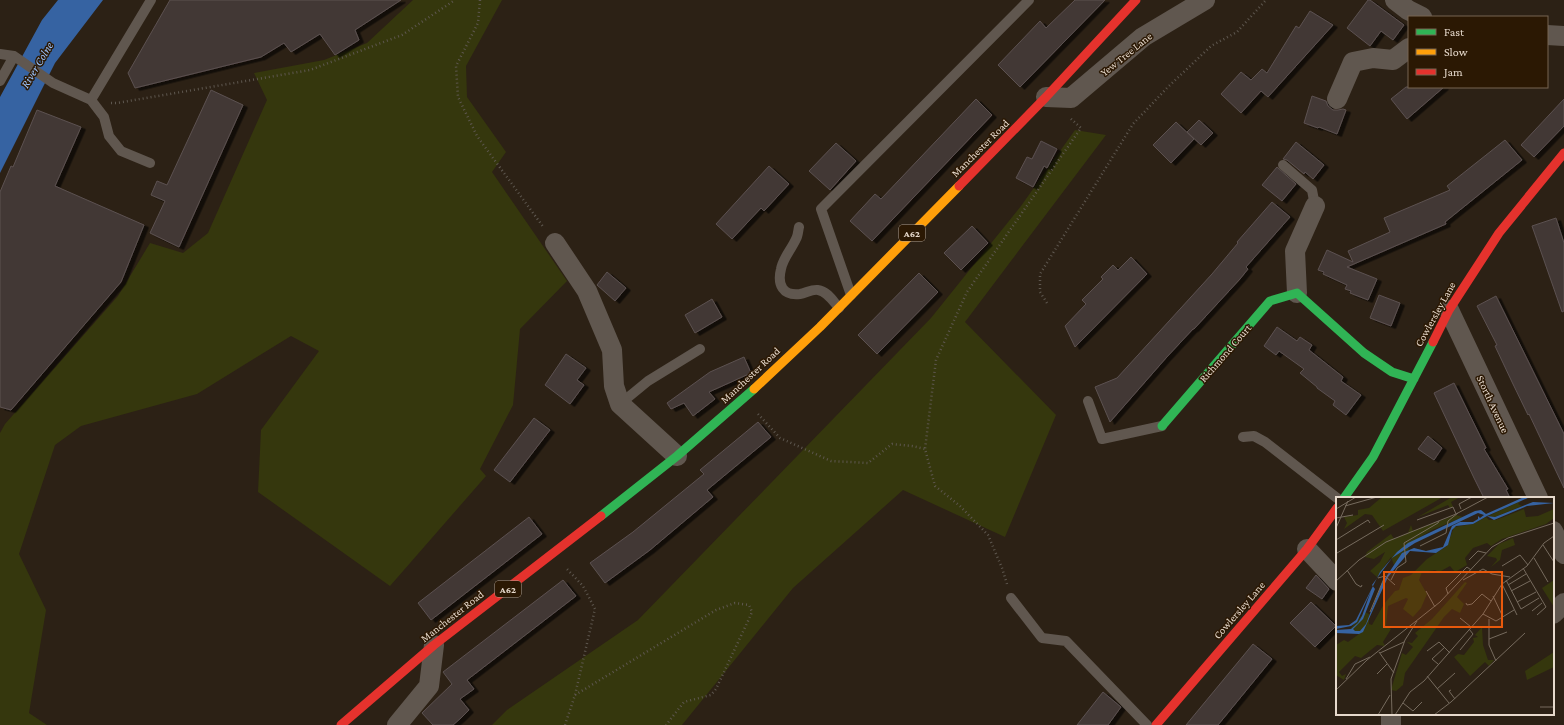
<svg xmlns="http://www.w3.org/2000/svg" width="1564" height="725" font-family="'Crimson Pro',serif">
	<defs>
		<filter id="shadow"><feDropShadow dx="4.5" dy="2.5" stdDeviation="0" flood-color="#0009"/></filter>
	</defs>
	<rect width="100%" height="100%" fill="#2c2115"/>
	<path fill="#35370d" d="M 413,0 L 502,0 L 466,66 L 467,97 L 506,152 L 492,172 L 567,281 L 520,329 L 513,405 L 480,469 L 486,476 L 390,586 L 258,492 L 261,430 L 319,351 L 291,336 L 197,394 L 81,426 L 55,445 L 19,554 L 46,610 L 29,713 L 47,725 L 0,725 L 0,433 L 5,424 L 118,296 L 150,243 L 183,253 L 208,233 L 267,100 L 254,73 L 324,60 L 367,43 Z
		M 1075,130 L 1106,135 L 965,322 L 1056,415 L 1005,537 L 903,490 L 793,588 L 682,725 L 492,725 L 507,710 L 638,620 L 931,318 L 1021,206 Z"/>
	<path fill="#3663a2" d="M 58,0 L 103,0 L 55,63 L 0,173 L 0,97 L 42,20 Z"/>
	<path fill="#423836" stroke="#5c5150" filter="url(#shadow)" d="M 170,0 L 401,0 L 355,30 L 359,40 L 335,55 L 320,34 L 291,52 L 284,43 L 261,57 L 135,88 L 128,73 Z
		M 1075,0 L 1105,0 L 1020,87 L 998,65 L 1040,21 L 1046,28 Z
		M 1368,0 L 1370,0 L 1404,25 L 1393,40 L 1381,31 L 1370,46 L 1347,28 Z
		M 1310,11 L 1333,25 L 1268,97 L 1261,91 L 1241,113 L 1221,94 L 1241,72 L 1251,80 L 1262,69 L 1267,73 L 1296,26 L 1299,28 Z
		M 1406,87 L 1444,87 L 1407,119 L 1391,99 Z
		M 211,90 L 243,105 L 179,247 L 150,233 L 165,201 L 151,195 L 157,181 L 167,185 Z
		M 1312,96 L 1326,101 L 1328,106 L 1333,110 L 1338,110 L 1343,109 L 1346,110 L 1337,134 L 1319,127 L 1318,128 L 1304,123 Z
		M 976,99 L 992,115 L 872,241 L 850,221 L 875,194 L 881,199 Z
		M 1564,99 L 1564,126 L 1534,157 L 1521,145 Z
		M 37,110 L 81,127 L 55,186 L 144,225 L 121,282 L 11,410 L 0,407 L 0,192 L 11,166 L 13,167 Z
		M 1199,120 L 1213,133 L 1201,145 L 1187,132 Z
		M 1176,122 L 1194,139 L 1171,163 L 1153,145 Z
		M 1505,140 L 1522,160 L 1445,222 L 1446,224 L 1347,267 L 1377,279 L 1368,300 L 1350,293 L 1351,291 L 1345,289 L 1347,285 L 1323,274 L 1324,272 L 1318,270 L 1327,250 L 1353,262 L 1348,251 L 1390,232 L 1384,218 L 1450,190 L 1447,186 Z
		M 1041,141 L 1057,149 L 1047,168 L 1044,166 L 1033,187 L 1016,178 L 1027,157 L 1032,159 Z
		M 1296,142 L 1324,165 L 1313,179 L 1305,172 L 1304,174 L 1287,160 L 1283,159 Z
		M 836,143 L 856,161 L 830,190 L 809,171 Z
		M 769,166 L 789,184 L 764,211 L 761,208 L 732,239 L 716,224 Z
		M 1277,167 L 1296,184 L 1282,201 L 1262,185 Z
		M 1272,202 L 1290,217 L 1246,267 L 1248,269 L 1240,279 L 1194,329 L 1193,329 L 1166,358 L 1110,422 L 1095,387 L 1117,378 L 1212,274 L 1238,243 L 1237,242 Z
		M 1556,218 L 1564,243 L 1564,311 L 1562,312 L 1532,226 Z
		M 972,226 L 988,243 L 961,270 L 944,253 Z
		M 1131,257 L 1147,274 L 1075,347 L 1065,326 L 1086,304 L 1082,300 L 1103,279 L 1101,277 L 1113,265 L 1118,270 Z
		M 607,272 L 626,288 L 615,301 L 597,285 Z
		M 919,273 L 938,292 L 877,354 L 858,335 Z
		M 1379,295 L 1400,303 L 1391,326 L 1370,318 Z
		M 1496,296 L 1564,434 L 1564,488 L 1529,414 L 1528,415 L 1512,382 L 1495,346 L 1497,345 L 1477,306 Z
		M 712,299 L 722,317 L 695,333 L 685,315 Z
		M 1277,327 L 1297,341 L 1300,337 L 1312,345 L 1309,350 L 1343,377 L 1341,381 L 1361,395 L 1346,415 L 1333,405 L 1335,401 L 1317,388 L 1317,387 L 1300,373 L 1304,369 L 1279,351 L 1276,355 L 1264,346 Z
		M 566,354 L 586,368 L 577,380 L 584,385 L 570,404 L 545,385 Z
		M 744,357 L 751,373 L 709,392 L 715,399 L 693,416 L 684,403 L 671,409 L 667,403 L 710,372 Z
		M 1454,383 L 1486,448 L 1484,449 L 1508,489 L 1506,490 L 1510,498 L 1484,498 L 1474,478 L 1434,393 Z
		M 534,418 L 550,430 L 510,482 L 494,470 Z
		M 758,422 L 771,437 L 707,490 L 713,497 L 650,550 L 605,583 L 590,563 L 633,532 L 704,474 L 700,470 Z
		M 1428,436 L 1442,448 L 1434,460 L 1418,449 Z
		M 529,517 L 542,534 L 431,620 L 418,603 Z
		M 1316,575 L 1329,589 L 1322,599 L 1306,588 Z
		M 563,580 L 576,596 L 467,680 L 474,689 L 460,699 L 469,710 L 461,718 L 453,725 L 433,725 L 422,713 L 452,684 L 443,672 Z
		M 1311,602 L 1336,626 L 1315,647 L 1290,623 Z
		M 1253,644 L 1272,659 L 1218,725 L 1186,725 Z
		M 1103,692 L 1121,707 L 1108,725 L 1077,725 Z"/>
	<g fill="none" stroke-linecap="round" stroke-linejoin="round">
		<path stroke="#5e574f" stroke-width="2.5" stroke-dasharray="1 3" stroke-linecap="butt" d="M 480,0 L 478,23 L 456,66 L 458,97 L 477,136 L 544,228
			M 111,103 L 117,103 L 310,70 L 402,35 L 455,0
			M 1047,303 L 1040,292 L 1040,274 L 1133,124 L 1167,88 L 1211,46 L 1237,32 L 1266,0
			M 758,414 L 780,438 L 831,461 L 868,463 L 892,444 L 912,446 L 925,449
			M 1007,584 L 1002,568 L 988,535 L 960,506 L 935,486 L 925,449 L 936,360 L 967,292 L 1081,128 L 1069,117
			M 575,695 L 716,610 L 735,603 L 749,605 L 752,612 L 748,621 L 716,689 L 711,695 L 684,702 L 666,725
			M 565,725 L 575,695 L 595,609 L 583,586 L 567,569"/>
		<path stroke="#60574f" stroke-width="10" d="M 0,54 L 14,56 L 53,83 L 91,100 L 104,117 L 109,136 L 121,151 L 150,163
			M 0,81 L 14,56
			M 91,100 L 151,0
			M 1283,165 L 1312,190 L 1315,206
			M 799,227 C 798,231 798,236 796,239 C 791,250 783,258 781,269 C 777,285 783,296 800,294 C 806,293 812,289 818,290 C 827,291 833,301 839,308
			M 851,295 L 821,209 L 1029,0
			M 1088,401 L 1102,439 L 1162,426
			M 620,404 L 648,381 L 700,349
			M 1243,437 L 1254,436 L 1265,442 L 1337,498
			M 1011,598 L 1042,638 L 1066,641 L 1147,725"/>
		<path stroke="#60574f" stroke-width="20" d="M 1395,0 L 1408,10 L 1422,17
			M 1547,35 L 1564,36
			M 1046,97 L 1071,98 L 1143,37 L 1205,0
			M 1337,99 L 1353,62 L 1373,58 L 1393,60 L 1409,48
			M 555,243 L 587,291 L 612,350 L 614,386 L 620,404 L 677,456
			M 1297,293 L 1295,251 L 1315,206
			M 1449,310 L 1538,498
			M 1553,531 L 1564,554
			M 1307,549 L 1337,581
			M 1553,614 L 1564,603
			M 1391,714 L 1391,725
			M 397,725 L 429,686 L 434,645"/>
		<path stroke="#30b455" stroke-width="9" d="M 1162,426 L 1270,301 L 1297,293 L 1364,353 L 1392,372 L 1414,379
			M 1344,498 L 1373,457 L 1433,342
			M 601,516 L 677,456 L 754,389"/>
		<path stroke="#ff9f0a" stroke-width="9" d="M 754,389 L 820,327 L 959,186"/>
		<path stroke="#e5322d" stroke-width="9" d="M 959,186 L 1046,97 L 1136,0
			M 1433,342 L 1449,310 L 1499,233 L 1564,153
			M 341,725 L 434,645 L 601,516
			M 1156,725 L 1307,549 L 1337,508"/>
	</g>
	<g text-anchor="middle" stroke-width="3" stroke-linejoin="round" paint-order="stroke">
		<g fill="#2b1803" stroke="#ae9f90" stroke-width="1">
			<rect x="899" y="225" width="26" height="16" rx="3"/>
			<rect x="495" y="581" width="26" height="16" rx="3"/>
		</g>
		<g font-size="10" font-weight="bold" fill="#e6d9cc">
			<text x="912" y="237">A62</text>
			<text x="508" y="593">A62</text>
		</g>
		<g font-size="11" fill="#e6d9cc" stroke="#2b1803">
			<text transform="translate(1126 54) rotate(-39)" y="4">Yew Tree Lane</text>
			<text transform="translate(980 148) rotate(-45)" y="4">Manchester Road</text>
			<text transform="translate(1435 314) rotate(-61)" y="4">Cowlersley Lane</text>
			<text transform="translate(1225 353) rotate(-49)" y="4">Richmond Court</text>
			<text transform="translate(750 375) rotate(-43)" y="4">Manchester Road</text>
			<text transform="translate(1493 404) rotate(65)" y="4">Storth Avenue</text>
			<text transform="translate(1239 610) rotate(-49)" y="4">Cowlersley Lane</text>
			<text transform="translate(452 616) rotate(-38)" y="4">Manchester Road</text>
		</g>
		<g font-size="12" font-style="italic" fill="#9cc4fe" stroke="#2b1803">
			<text transform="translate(37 65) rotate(-59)" y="4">River Colne</text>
		</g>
	</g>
	<g transform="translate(1336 497)">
		<rect width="218" height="218" fill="#2c2115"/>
		<path d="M 46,0 L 107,0 L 47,34 L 36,18 L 29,17 L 8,32 L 11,26 L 8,20 L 22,18 L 22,13 L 33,11 ZM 116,0 L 124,0 L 115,5 L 117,10 L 114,11 L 112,8 L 82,20 ZM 185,4 L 182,7 L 186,9 L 159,20 L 152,19 ZM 188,12 L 190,20 L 202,19 L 218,12 L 218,21 L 210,27 L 166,42 L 155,49 L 151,46 L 137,51 L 129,61 L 131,68 L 119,75 L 114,69 L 103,75 L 99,73 L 86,75 L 83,83 L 91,97 L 85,111 L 77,120 L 67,112 L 72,102 L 70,101 L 52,109 L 50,129 L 55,132 L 47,145 L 49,149 L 41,148 L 25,161 L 19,159 L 3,175 L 6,179 L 10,177 L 8,183 L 0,178 L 0,148 L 8,143 L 12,145 L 23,137 L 14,132 L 29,115 L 33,117 L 33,127 L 36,128 L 48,107 L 59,94 L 63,93 L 67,81 L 75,78 L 91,62 L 111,49 L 118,30 L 137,27 L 150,20 L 153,23 L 160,23 ZM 120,18 L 127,20 L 96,33 L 71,48 L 73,52 L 58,68 L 55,60 L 41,80 L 34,74 L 44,65 L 49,55 L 38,62 L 29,60 L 31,55 L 55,37 L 58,42 L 72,36 L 75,28 L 77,34 ZM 177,41 L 179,48 L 166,53 L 164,63 L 155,70 L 161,63 L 160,61 L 151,59 L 163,47 ZM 218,83 L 218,110 L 206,91 ZM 129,85 L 131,86 L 121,100 L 128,107 L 124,116 L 116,112 L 108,120 L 69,176 L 67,188 L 60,194 L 55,193 L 66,156 L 70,158 L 77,150 L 71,145 L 76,146 L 82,139 L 79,136 L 96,122 ZM 146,130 L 147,148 L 152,163 L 158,163 L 153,169 L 149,165 L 134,179 L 118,160 L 122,157 L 128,158 L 138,145 L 137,141 L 142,140 L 139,138 ZM 218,155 L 218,170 L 191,183 L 189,174 Z" fill="#35370d"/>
		<path d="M 188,0 L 194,0 L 151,19 L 159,20 L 197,5 L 218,6 L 191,9 L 158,23 L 151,19 L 137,27 L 120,29 L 116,33 L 112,48 L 100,56 L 74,54 L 52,80 L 27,135 L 23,137 L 0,136 L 0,133 L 15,132 L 22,126 L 26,119 L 35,94 L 21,125 L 15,129 L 0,132 L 0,129 L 13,128 L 20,123 L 44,75 L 61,55 L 72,46 L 139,14 L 145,13 L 150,17 ZM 142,16 L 148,18 L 144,21 L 142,19 L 142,22 L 137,25 L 124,25 L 116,29 L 107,50 L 90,54 L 78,51 L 66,56 L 46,86 L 30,127 L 24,134 L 19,134 L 17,132 L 27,122 L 39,92 L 36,88 L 56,61 L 79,46 Z" fill="#3663a2" fill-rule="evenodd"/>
		<path fill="none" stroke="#766b5e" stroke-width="1" d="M 9,9 L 41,0M 0,12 L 20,0M 125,12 L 123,7 L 136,0M 0,21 L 17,18M 81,23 L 117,10 L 120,17M 0,31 L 12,4M 0,43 L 32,23 L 34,26M 207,48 L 218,65M 84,49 L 110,36 L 112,24 L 122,16M 1,56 L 48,28M 198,61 L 212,85M 133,63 L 142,54 L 150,56M 166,69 L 184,58 L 192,68M 187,71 L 210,110 L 201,118M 11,73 L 20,87 L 25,90 L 26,88M 42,81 L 49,79 L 59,88M 55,83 L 61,71 L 70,65 L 68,46 L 102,26 L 103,24M 127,83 L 147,72 L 156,77 L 174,80M 170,83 L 185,112 L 203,101M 0,84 L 23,63 L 50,45 L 120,17 L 152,0M 166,87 L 181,118M 172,88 L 190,77M 90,94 L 99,110M 175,94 L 194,84M 112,97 L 110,91 L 131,70 L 135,73M 157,99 L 167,120M 181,105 L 200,95M 130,106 L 131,108 L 136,107 L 146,97 L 155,104M 196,114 L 206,106M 34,115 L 49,79M 147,117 L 160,124 L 178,113M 124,121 L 135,130M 153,122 L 153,148 L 160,164M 153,142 L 171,135M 124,153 L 137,137 L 133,132M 91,154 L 103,145 L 114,156M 43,155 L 58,176M 44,156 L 68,145M 102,167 L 96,162 L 109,150M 41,177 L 51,167M 91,179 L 113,206M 10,182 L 19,167 L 34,160M 101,192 L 119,176M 0,193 L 31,163 L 104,105 L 156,50 L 172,41 L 218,26M 115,193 L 113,194 L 119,202M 67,206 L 77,214 L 86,205M 204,210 L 218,210M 42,218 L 54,198M 56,218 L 55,182 L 69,143 L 81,124M 59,218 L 74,195 L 88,184 L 147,117 L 166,87 L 191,69 L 208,46 L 218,39M 98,218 L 115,205 L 189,136"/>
		<path fill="#e8590c" fill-opacity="0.15" stroke="#e8590c" stroke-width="2" d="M 48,75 L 166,75 L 166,130 L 48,130 Z"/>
		<rect width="218" height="218" fill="none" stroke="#e6d9cc" stroke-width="2"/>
	</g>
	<rect x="1408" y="16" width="140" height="72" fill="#2b1803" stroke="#766553"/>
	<rect x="1416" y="29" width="20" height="6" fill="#30b455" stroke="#766553"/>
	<text x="1444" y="36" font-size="12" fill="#e6d9cc">Fast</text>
	<rect x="1416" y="49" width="20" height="6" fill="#ff9f0a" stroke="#766553"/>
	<text x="1444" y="56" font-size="12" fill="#e6d9cc">Slow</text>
	<rect x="1416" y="69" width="20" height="6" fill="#e5322d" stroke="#766553"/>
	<text x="1444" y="76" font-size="12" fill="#e6d9cc">Jam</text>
</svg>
